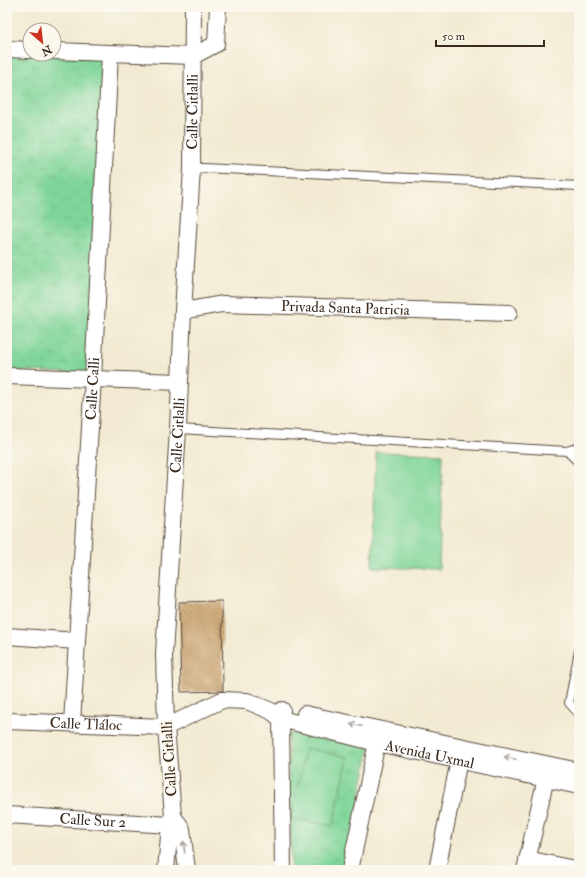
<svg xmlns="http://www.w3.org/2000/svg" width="586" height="877" font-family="'IM FELL Double Pica',serif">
	<defs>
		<pattern id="park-crowns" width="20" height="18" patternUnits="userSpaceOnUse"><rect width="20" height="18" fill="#7fd599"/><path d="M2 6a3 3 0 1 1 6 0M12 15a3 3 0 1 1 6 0" fill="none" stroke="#6fb783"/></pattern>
		<pattern id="building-back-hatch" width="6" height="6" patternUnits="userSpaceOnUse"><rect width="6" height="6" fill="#c9a16d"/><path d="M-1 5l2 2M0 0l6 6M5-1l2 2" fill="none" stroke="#a48359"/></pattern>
	</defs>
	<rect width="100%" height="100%" fill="#fbf7ec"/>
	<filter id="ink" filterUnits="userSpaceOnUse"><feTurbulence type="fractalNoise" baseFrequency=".025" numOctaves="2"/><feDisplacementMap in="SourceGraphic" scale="8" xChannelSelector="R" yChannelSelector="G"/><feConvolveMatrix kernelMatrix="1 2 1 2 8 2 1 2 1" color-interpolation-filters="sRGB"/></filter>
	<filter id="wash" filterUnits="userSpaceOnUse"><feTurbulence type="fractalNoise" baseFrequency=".012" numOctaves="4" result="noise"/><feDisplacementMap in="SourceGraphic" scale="16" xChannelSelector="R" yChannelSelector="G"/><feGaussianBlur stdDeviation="0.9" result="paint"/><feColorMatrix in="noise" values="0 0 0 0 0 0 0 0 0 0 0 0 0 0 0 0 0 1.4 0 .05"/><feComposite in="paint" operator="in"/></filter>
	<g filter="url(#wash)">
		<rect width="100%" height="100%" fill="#f2ead2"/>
		<path fill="url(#park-crowns)" stroke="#5d805c" d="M 7,53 L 106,58 L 90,374 L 7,370 Z
			M 288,733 L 370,747 L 345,870 L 291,870 Z"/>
		<path fill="#7fd599" stroke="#5d805c" d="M 376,452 L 443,454 L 439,569 L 372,567 Z
			M 306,748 L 348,757 L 333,826 L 291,818 Z"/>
		<g id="blocks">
			<path fill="url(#building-back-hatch)" d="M 222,601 L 223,691 L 181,692 L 179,602 Z"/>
		</g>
	</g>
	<g filter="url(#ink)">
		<use href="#blocks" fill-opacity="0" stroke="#564739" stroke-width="1"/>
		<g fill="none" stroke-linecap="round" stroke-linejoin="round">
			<g stroke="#564739" stroke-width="10">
				<path id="service" d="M 192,169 L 203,168 L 579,186
					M 178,429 L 567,451 L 579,447
					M 567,451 L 579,463
					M 579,651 L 569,703 L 579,714"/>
			</g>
			<g stroke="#564739" stroke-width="18">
				<g id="minor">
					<path d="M 7,49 L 30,50"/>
					<path d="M 54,51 L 193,56 L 216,44 L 218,7"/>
					<path id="s1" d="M 183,311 L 222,304 L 509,313"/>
					<path d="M 7,376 L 180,382"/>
					<path d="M 7,636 L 77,641"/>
					<path d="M 282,710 L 281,719 L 283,870"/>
					<path d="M 305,714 L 579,771"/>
					<path id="s2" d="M 7,721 L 166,727 L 222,700 L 247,701 L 271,711 L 281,719 L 377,743 L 579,786"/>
					<path id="s3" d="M 72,723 L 93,378 L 110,54"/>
					<path id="s4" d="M 7,815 L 170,825 L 179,824"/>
					<path d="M 173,816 L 182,829 L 187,870"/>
					<path d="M 527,859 L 579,870"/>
					<path id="s5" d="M 166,870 L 170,825 L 173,816 L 166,727 L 164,654 L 178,429 L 183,311 L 192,169 L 193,7"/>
					<path d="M 350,870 L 379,733"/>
					<path d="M 437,870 L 461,750"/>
					<path d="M 525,870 L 548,769"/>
				</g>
			</g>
			<use href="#service" stroke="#fff" stroke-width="8"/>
			<use href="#minor" stroke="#fff" stroke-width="16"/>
		</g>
		<defs><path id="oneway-shaft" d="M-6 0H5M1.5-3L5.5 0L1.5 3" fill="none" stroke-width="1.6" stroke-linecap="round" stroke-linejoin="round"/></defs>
		<g stroke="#a79f9a">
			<use href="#oneway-shaft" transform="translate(356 725) rotate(-168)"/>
			<use href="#oneway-shaft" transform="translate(510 758) rotate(-168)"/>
			<use href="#oneway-shaft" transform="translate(184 847) rotate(-97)"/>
		</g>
	</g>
	<g text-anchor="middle" stroke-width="4" stroke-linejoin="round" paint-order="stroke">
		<g font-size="15" fill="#3b2a1e" stroke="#fbf7ec">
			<text dy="5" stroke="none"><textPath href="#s5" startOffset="760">Calle Citlalli</textPath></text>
			<text dy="5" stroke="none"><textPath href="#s1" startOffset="163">Privada Santa Patricia</textPath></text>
			<text dy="5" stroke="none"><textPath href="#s3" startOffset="335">Calle Calli</textPath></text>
			<text dy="5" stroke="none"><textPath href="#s5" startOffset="436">Calle Citlalli</textPath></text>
			<text dy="5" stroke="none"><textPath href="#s2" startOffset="79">Calle Tláloc</textPath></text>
			<text dy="5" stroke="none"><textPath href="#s2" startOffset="438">Avenida Uxmal</textPath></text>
			<text transform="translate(169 759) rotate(-94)" y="5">Calle Citlalli</text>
			<text dy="5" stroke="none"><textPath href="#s4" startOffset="86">Calle Sur 2</textPath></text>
		</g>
	</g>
	<rect width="586" height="877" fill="none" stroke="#fbf7ec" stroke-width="24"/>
	<g transform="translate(42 42) rotate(152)"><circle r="19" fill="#fbf7ec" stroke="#aea59a"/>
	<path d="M0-3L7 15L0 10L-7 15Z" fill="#c8321e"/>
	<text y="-6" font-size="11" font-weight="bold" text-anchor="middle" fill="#3b2a1e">N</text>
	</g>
	<path d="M436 40v6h108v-6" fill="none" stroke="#3b2a1e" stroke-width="2"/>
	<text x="442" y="40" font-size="12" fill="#3b2a1e" stroke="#fbf7ec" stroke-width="3" paint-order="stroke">50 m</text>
</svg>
